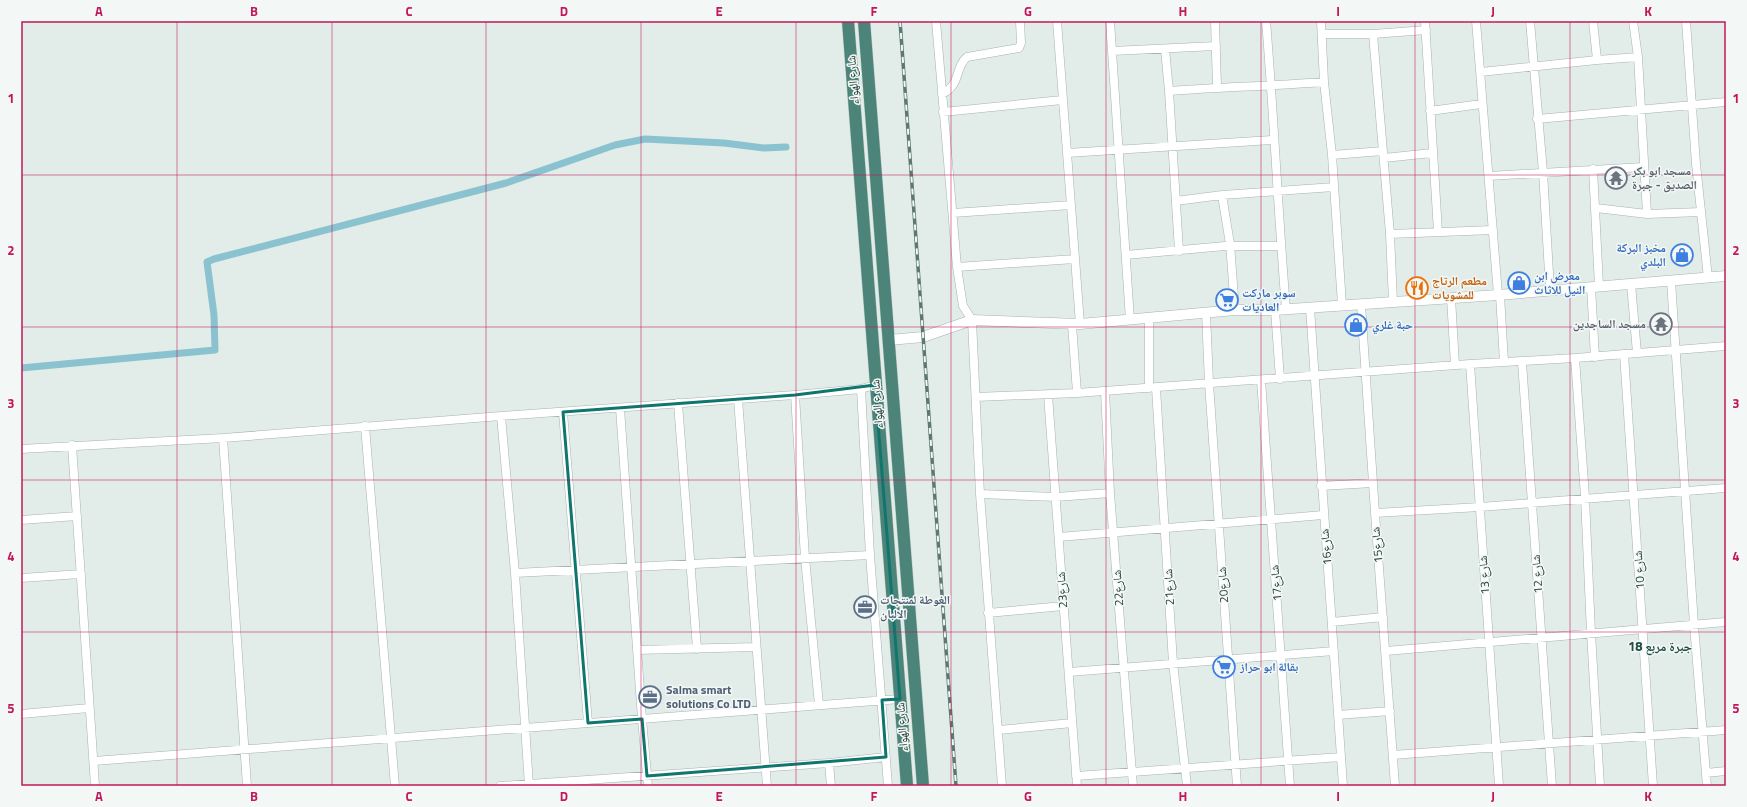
<svg xmlns="http://www.w3.org/2000/svg" width="1747" height="807" font-family="'Titillium Web','Noto Naskh Arabic',sans-serif">
	<rect width="100%" height="100%" fill="#e2ece8"/>
	<g fill="none" stroke-linecap="round" stroke-linejoin="round">
		<path stroke="#8bc2d0" stroke-width="7" d="M 21,368 L 215,350 L 214,315 L 207,262 L 214,259 L 506,183 L 615,145 L 645,139 L 724,143 L 764,148 L 786,147"/>
		<g stroke="#a5b4af" stroke-width="9">
			<path id="minor" d="M 936,21 L 957,267 L 963,306 L 972,320 L 980,494 L 1002,786
				M 1057,21 L 1080,324
				M 1110,21 L 1130,320
				M 1215,21 L 1217,87
				M 1266,21 C 1274,117 1278,213 1286,309
				M 1321,21 L 1324,82 L 1332,155 L 1342,305
				M 1425,21 L 1438,232
				M 1476,21 L 1498,295
				M 1530,21 L 1543,172 L 1550,290
				M 1593,21 L 1597,60
				M 1633,21 L 1638,57 L 1647,214
				M 1686,21 L 1696,164 L 1708,278
				M 1322,34 L 1373,34 L 1426,30
				M 1373,34 L 1390,234 L 1393,302
				M 1165,49 L 1169,91 L 1179,251
				M 1112,51 L 1216,46
				M 1481,72 L 1597,60 L 1638,57
				M 1169,91 C 1221,87 1272,86 1324,82
				M 942,94 C 962,84 954,68 967,57 L 1019,48 L 1021,43 L 1020,21
				M 1430,111 L 1481,104
				M 943,112 L 1062,100
				M 1537,119 L 1726,102
				M 1067,153 L 1273,140
				M 1332,155 L 1383,151
				M 1384,158 L 1432,153
				M 1593,169 L 1599,286
				M 1489,176 L 1643,167
				M 1222,195 L 1230,244 L 1235,310
				M 1176,201 L 1222,195 L 1334,187
				M 1596,208 L 1647,214 L 1701,212
				M 953,213 L 1071,205
				M 1390,234 L 1493,230
				M 1126,255 L 1225,246 L 1281,246
				M 957,267 L 1075,259
				M 1671,281 L 1694,625 L 1707,786
				M 1631,284 L 1637,353
				M 1591,287 L 1595,357
				M 1500,295 L 1504,362
				M 1451,298 L 1455,365
				M 1361,304 L 1375,513 L 1395,786
				M 1310,308 L 1343,786
				M 1275,310 L 1280,379
				M 1206,313 L 1209,383 L 1237,786
				M 1149,319 L 1149,388
				M 1072,324 L 1077,393
				M 1624,354 L 1653,786
				M 1575,358 L 1585,497 L 1591,633 L 1600,786
				M 1522,362 L 1552,786
				M 1470,364 L 1499,786
				M 1261,380 L 1290,786
				M 1156,388 L 1173,663 L 1187,786
				M 861,389 L 870,555 L 888,786
				M 1105,391 L 1110,493 L 1133,786
				M 795,395 L 805,558 L 819,705
				M 1048,395 L 1077,786
				M 976,397 L 1077,393 L 1470,364 L 1575,358 L 1726,346
				M 738,399 L 767,786
				M 678,403 L 697,649
				M 620,408 L 642,719 L 648,786
				M 563,412 L 588,723
				M 501,416 L 515,573 L 529,786
				M 365,426 L 395,786
				M 223,438 L 247,786
				M 72,445 L 95,786
				M 21,449 L 223,438 L 501,416 L 795,395 L 861,389 L 875,385
				M 1321,486 L 1373,483
				M 980,494 L 1056,497 L 1110,493
				M 1375,513 L 1480,507 L 1726,488
				M 21,520 L 77,516
				M 1059,537 L 1323,515
				M 515,573 L 870,555
				M 21,578 L 81,574
				M 988,613 L 1063,606
				M 1332,622 L 1383,617
				M 637,650 L 756,647
				M 1386,651 L 1726,622
				M 1069,672 L 1334,651
				M 21,714 L 89,708
				M 1338,715 L 1390,711
				M 999,730 L 1072,723
				M 1393,755 L 1726,730
				M 94,761 L 900,699
				M 829,763 L 831,786
				M 1706,773 L 1726,771
				M 1076,776 L 1341,757
				M 500,786 L 829,763 L 886,757"/>
		</g>
		<g stroke="#a5b4af" stroke-width="11">
			<path id="tertiary" d="M 889,340 L 923,337 L 972,320 L 1080,324 L 1235,310 L 1275,310 L 1498,295 L 1726,276"/>
		</g>
		<g stroke="#c1c9c7" stroke-width="13">
			<path id="trunk" d="M 848,21 L 907,786
				M 864,21 L 923,786"/>
		</g>
		<use href="#minor" stroke="#fff" stroke-width="8"/>
		<use href="#tertiary" stroke="#fff" stroke-width="10"/>
		<use href="#trunk" stroke="#4c847a" stroke-width="12"/>
		<g stroke="#5d7872" stroke-width="3.5">
			<path id="rail" d="M 900,21 L 956,786"/>
		</g>
		<use href="#rail" stroke="#f3f8f6" stroke-width="2" stroke-dasharray="6" stroke-linecap="butt"/>
	</g>
	<path fill="none" stroke="#0f766e" stroke-width="3" stroke-linejoin="round" d="M 875,385 L 900,699 L 882,700 L 886,757 L 647,776 L 642,719 L 588,723 L 563,412 L 795,395 Z"/>
	<path fill="none" stroke="#c2185b" stroke-width="1" stroke-opacity="0.55" d="M 177,21 L 177,786M 332,21 L 332,786M 486,21 L 486,786M 641,21 L 641,786M 796,21 L 796,786M 951,21 L 951,786M 1106,21 L 1106,786M 1261,21 L 1261,786M 1415,21 L 1415,786M 1570,21 L 1570,786M 21,175 L 1726,175M 21,327 L 1726,327M 21,480 L 1726,480M 21,632 L 1726,632"/>
	<defs>
		<g id="temple-ring" transform="scale(1.15)"><circle r="9.5" fill="#f3f8f6" stroke="#6b7280" stroke-width="1.5"/><path d="M0-6L5-2H3V0L6.5 2.5H4V6H1.5V3h-3V6H-4V2.5H-6.5L-3 0V-2H-5Z" fill="#6b7280"/></g>
		<g id="shop-ring" transform="scale(1.15)"><circle r="9.5" fill="#f3f8f6" stroke="#3f7fe0" stroke-width="1.5"/><path d="M-5-2.5h2.3a2.7 3.5 0 0 1 5.4 0H5L5.5 6h-11ZM-1.5-2.5h3a1.5 2.3 0 0 0-3 0Z" fill="#3f7fe0"/></g>
		<g id="restaurant-ring" transform="scale(1.15)"><circle r="9.5" fill="#f3f8f6" stroke="#e8710a" stroke-width="1.5"/><path d="M-5-6h1v4h1v-4h1v4h1v-4h1v5L-1.5 .5V6h-2V.5L-5-1ZM5-6V6H3V1.5H1.5Q1.5-4 5-6Z" fill="#e8710a"/></g>
		<g id="supermarket-ring" transform="scale(1.15)"><circle r="9.5" fill="#f3f8f6" stroke="#3f7fe0" stroke-width="1.5"/><path d="M-6-5.5h2.5l.6 2H6L4.5 2H-2.5L-4.4-4H-6ZM-1.5 3.2a1.3 1.3 0 1 0 .1 0ZM3 3.2a1.3 1.3 0 1 0 .1 0Z" fill="#3f7fe0"/></g>
		<g id="office-ring" transform="scale(1.15)"><circle r="9.5" fill="#f3f8f6" stroke="#5c6f8a" stroke-width="1.5"/><path d="M-6-3h4V-5.5h4V-3h4V5H-6ZM-1-4.5V-3h2v-1.5ZM-6 0V1H6V0Z" fill="#5c6f8a"/></g>
	</defs>
	<g fill-rule="evenodd">
		<use href="#temple-ring" x="1616" y="178"/>
		<use href="#shop-ring" x="1682" y="255"/>
		<use href="#shop-ring" x="1519" y="283"/>
		<use href="#restaurant-ring" x="1417" y="288"/>
		<use href="#supermarket-ring" x="1227" y="300"/>
		<use href="#temple-ring" x="1661" y="324"/>
		<use href="#shop-ring" x="1356" y="325"/>
		<use href="#office-ring" x="865" y="607"/>
		<use href="#supermarket-ring" x="1224" y="667"/>
		<use href="#office-ring" x="650" y="697"/>
	</g>
	<g text-anchor="middle" stroke-width="3" stroke-linejoin="round" paint-order="stroke">
		<g font-size="12" fill="#223d37" stroke="#f3f8f6">
			<text transform="translate(853 80) rotate(-94)" y="4">شارع الهواء</text>
			<text transform="translate(877 404) rotate(-94)" y="4">شارع الهواء</text>
			<text transform="translate(1377 545) rotate(-95)" y="4">شارع15</text>
			<text transform="translate(1326 547) rotate(-95)" y="4">شارع16</text>
			<text transform="translate(1639 570) rotate(-94)" y="4">شارع 10</text>
			<text transform="translate(1537 574) rotate(-94)" y="4">شارع 12</text>
			<text transform="translate(1484 575) rotate(-94)" y="4">شارع 13</text>
			<text transform="translate(1276 583) rotate(-95)" y="4">شارع17</text>
			<text transform="translate(1223 585) rotate(-94)" y="4">شارع20</text>
			<text transform="translate(1169 587) rotate(-93)" y="4">شارع21</text>
			<text transform="translate(1118 588) rotate(-94)" y="4">شارع22</text>
			<text transform="translate(1062 590) rotate(-94)" y="4">شارع23</text>
			<text transform="translate(902 727) rotate(-94)" y="4">شارع الهواء</text>
		</g>
		<g font-size="12" font-weight="bold" fill="#5b616d" stroke="#f3f8f6" text-anchor="start">
			<text x="1632" y="175">مسجد ابو بكر<tspan x="1632" dy="14">الصديق - جبرة</tspan></text>
			<text x="1646" y="328" text-anchor="end">مسجد الساجدين</text>
		</g>
		<g font-size="12" font-weight="bold" fill="#366cbe" stroke="#f3f8f6" text-anchor="start">
			<text x="1666" y="252" text-anchor="end">مخبز البركة<tspan x="1666" dy="14">البلدي</tspan></text>
			<text x="1534" y="280">معرض ابن<tspan x="1534" dy="14">النيل للاثاث</tspan></text>
			<text x="1242" y="297">سوبر ماركت<tspan x="1242" dy="14">العاديات</tspan></text>
			<text x="1372" y="329">حبة غلري</text>
			<text x="1240" y="671">بقالة ابو حراز</text>
		</g>
		<g font-size="12" font-weight="bold" fill="#c56008" stroke="#f3f8f6" text-anchor="start">
			<text x="1432" y="285">مطعم الرتاج<tspan x="1432" dy="14">للمشويات</tspan></text>
		</g>
		<g font-size="12" font-weight="bold" fill="#4e5e75" stroke="#f3f8f6" text-anchor="start">
			<text x="880" y="604">الغوطة لمنتجات<tspan x="880" dy="14">الالبان</tspan></text>
			<text x="666" y="694">Salma smart<tspan x="666" dy="14">solutions Co LTD</tspan></text>
		</g>
		<g font-size="13" font-weight="bold" fill="#1f4e45" stroke="#f3f8f6">
			<text x="1660" y="651">جبرة مربع 18</text>
		</g>
	</g>
	<rect width="1747" height="807" fill="none" stroke="#f3f8f6" stroke-width="44"/>
	<rect x="22" y="22" width="1703" height="763" fill="none" stroke="#c2185b" stroke-width="1.5"/>
	<g font-size="13" text-anchor="middle" font-weight="bold" fill="#c2185b">
		<text x="99" y="16">A</text>
		<text x="254" y="16">B</text>
		<text x="409" y="16">C</text>
		<text x="564" y="16">D</text>
		<text x="719" y="16">E</text>
		<text x="874" y="16">F</text>
		<text x="1028" y="16">G</text>
		<text x="1183" y="16">H</text>
		<text x="1338" y="16">I</text>
		<text x="1493" y="16">J</text>
		<text x="1648" y="16">K</text>
		<text x="11" y="103">1</text>
		<text x="1736" y="103">1</text>
		<text x="11" y="255">2</text>
		<text x="1736" y="255">2</text>
		<text x="11" y="408">3</text>
		<text x="1736" y="408">3</text>
		<text x="11" y="561">4</text>
		<text x="1736" y="561">4</text>
		<text x="11" y="713">5</text>
		<text x="1736" y="713">5</text>
		<text x="99" y="801">A</text>
		<text x="254" y="801">B</text>
		<text x="409" y="801">C</text>
		<text x="564" y="801">D</text>
		<text x="719" y="801">E</text>
		<text x="874" y="801">F</text>
		<text x="1028" y="801">G</text>
		<text x="1183" y="801">H</text>
		<text x="1338" y="801">I</text>
		<text x="1493" y="801">J</text>
		<text x="1648" y="801">K</text>
	</g>
</svg>
